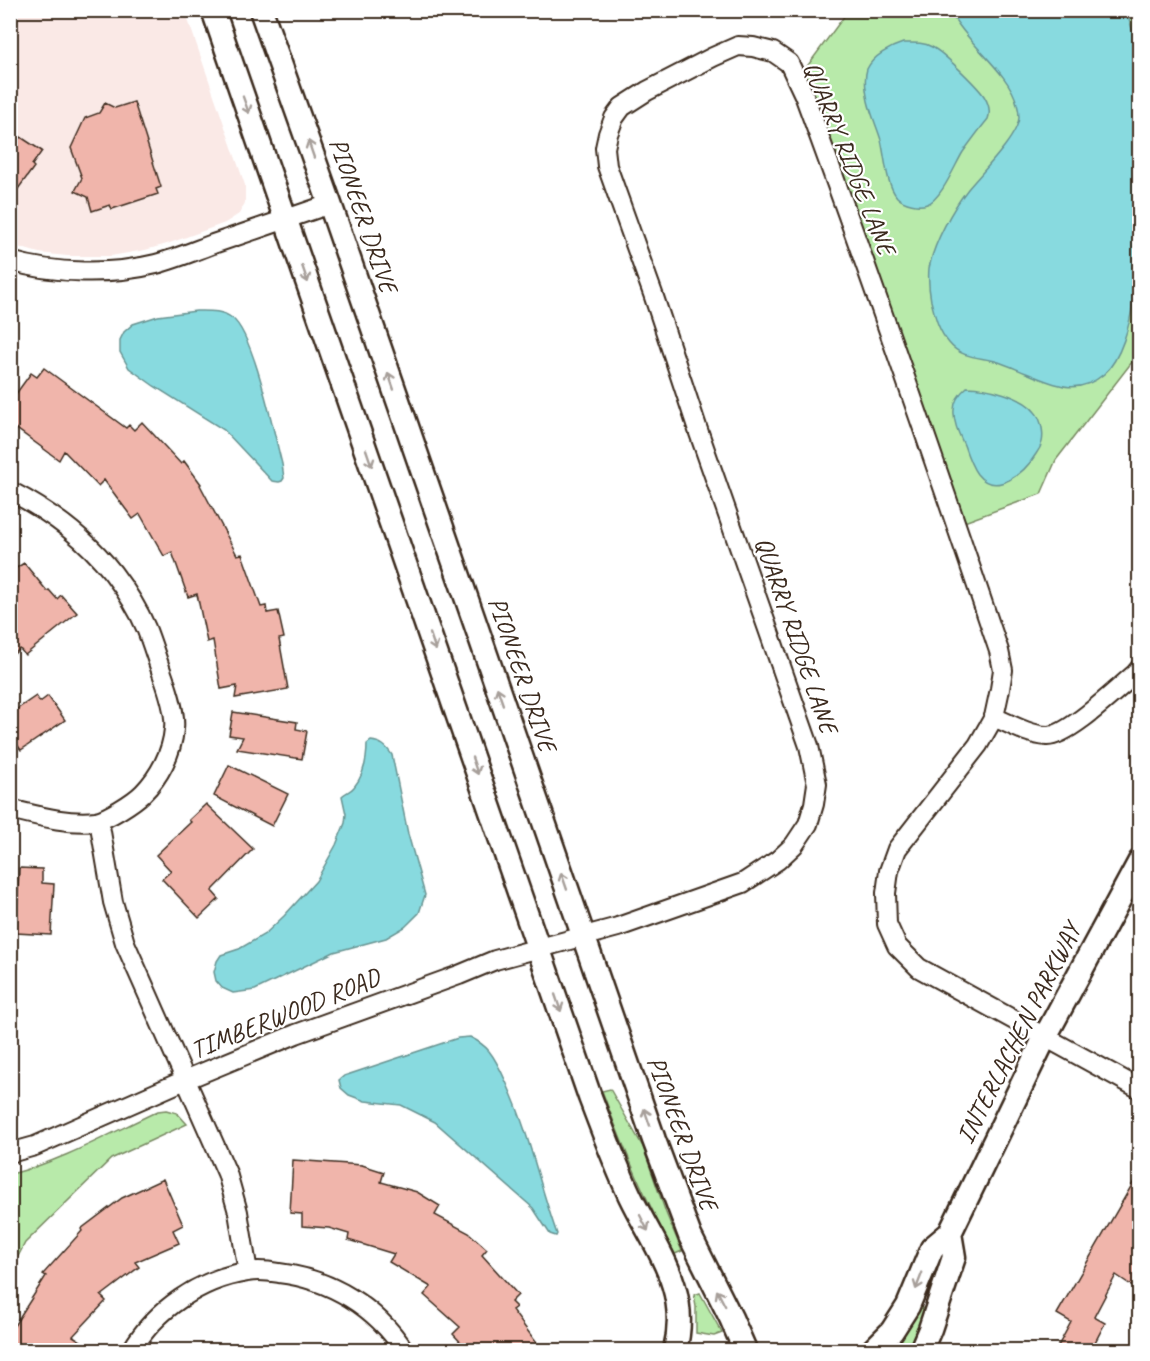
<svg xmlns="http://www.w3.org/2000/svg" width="1150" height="1361" font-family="Caveat,sans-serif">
	<rect width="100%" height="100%" fill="#fff"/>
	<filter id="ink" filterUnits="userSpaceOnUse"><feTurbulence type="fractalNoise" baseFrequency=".0167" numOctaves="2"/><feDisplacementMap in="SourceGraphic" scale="12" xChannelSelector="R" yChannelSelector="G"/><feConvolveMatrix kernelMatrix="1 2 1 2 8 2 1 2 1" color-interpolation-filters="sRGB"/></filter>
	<g filter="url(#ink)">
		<path fill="#fae9e6" d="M 11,11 L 185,11 L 245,185 L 245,203 L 239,214 L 225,223 L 167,244 L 145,250 L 111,256 L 67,256 L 39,253 L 11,245 Z"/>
		<path fill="#b8eaaa" stroke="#7a8a64" stroke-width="1.5" d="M 848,11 L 1139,11 L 1139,353 L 1056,460 L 1041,494 L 956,525 L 797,80 Z
			M 610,1089 L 643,1147 L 666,1213 L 682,1251 L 675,1254 C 646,1202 623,1147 602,1091 Z
			M 166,1110 L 177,1113 L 187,1124 L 111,1159 L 25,1243 L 11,1270 L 11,1174 C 60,1162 111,1133 158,1111 Z
			M 700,1293 L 722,1333 L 714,1336 L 696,1333 L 696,1307 L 694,1295 Z
			M 918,1307 L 926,1309 L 911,1350 L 887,1350 Z"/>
		<path fill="#88dadf" stroke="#699492" stroke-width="1.5" d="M 949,11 L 1125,10 C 1145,49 1135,106 1135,148 C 1134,190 1137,232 1135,274 C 1134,283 1135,293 1133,302 C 1130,324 1121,359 1104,374 C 1077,397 1054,384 1026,373 C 1016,369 1006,364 995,361 C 978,357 961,358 949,343 C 938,330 935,316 931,301 C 929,290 928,279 929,268 C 934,243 952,209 968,189 C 981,173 1017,138 1019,118 C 1019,114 1018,107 1017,104 C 1011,78 981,54 965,33 C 959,26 954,18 949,11 Z
			M 903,43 C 913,43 923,42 932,47 C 943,52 977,86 984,96 C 989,104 991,111 988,119 C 979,130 971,141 963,152 C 955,165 941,200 927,204 C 919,207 904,204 897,197 C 886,184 885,156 881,140 C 877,127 871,114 868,101 C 866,92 864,78 867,69 C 873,56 890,47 903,43 Z
			M 196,311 C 209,311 222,310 232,318 C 254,334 274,434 282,464 L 284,478 L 282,481 L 279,482 L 272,481 L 224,430 L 154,386 L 129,368 L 120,352 L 120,340 L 124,332 L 133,324 L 158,316 Z
			M 967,387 C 986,387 1023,396 1035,412 C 1039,416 1041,423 1042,428 C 1044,439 1042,446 1036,454 C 1025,472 996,498 977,474 C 971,466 967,454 964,445 C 959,434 953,422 954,410 C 954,400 960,393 967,387 Z
			M 371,741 C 381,742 386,746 392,755 L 408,834 L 425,895 L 419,913 L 405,927 L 386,938 L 334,952 L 255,990 L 233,993 L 222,988 L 216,981 L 214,972 L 217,961 L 221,955 L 239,949 L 265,934 L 284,916 L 316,881 L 336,845 L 345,823 L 346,814 L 342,796 C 346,792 351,791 354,787 C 364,775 367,759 367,744 Z
			M 470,1037 C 478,1041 484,1045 489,1051 C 497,1061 502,1073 507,1084 C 529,1132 539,1184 557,1234 L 556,1236 L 550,1234 L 533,1208 L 435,1122 L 401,1105 L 365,1101 L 349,1095 L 341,1088 L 339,1080 L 344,1076 L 458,1038 Z"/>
		<path fill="#f0b5ab" stroke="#3b2a1e" stroke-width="1.5" d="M 134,102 L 161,187 L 156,189 L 158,194 L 112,209 L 110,205 L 92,211 L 88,197 L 75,191 L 82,178 L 71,148 L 85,118 L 99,113 L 105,103 L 115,108 Z
			M 10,130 L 42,151 L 32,165 L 34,167 L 10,200 Z
			M 44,368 L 126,428 L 129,425 L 134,430 L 142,422 L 181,464 L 184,461 L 201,484 L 200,485 L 237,555 L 242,554 L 261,607 L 266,606 L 267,613 L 278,611 L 284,638 L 279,639 L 288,689 L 235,698 L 237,686 L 221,689 L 213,640 L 207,642 L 197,594 L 188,597 L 172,552 L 164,556 L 140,514 L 133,519 L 104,480 L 98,486 L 64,451 L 59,460 L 10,424 L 10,402 L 31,373 L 37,377 Z
			M 24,563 L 47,591 L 49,590 L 57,599 L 61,595 L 77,613 L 25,655 L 20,649 L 10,657 L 10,572 Z
			M 36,696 L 40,702 L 48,696 L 65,720 L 21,750 L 10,735 L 10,714 Z
			M 233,712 L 297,722 L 296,729 L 307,731 L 302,759 L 237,749 L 243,737 L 229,735 Z
			M 229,765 L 288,794 L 272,826 L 214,796 Z
			M 206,804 L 253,849 L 212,891 L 219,899 L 199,918 L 162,879 L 171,871 L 156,855 L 191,822 L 189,820 Z
			M 19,868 L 42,869 L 42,883 L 54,884 L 51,935 L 16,933 Z
			M 293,1160 L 362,1165 L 384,1172 L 381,1182 L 417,1192 L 440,1206 L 435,1215 L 469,1233 L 487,1249 L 482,1255 L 518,1295 L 511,1302 L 516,1307 L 512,1310 L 542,1350 L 468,1350 L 453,1334 L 460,1327 L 424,1295 L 431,1287 L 389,1262 L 394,1254 L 348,1240 L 349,1234 L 329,1228 L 302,1226 L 302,1214 L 290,1213 Z
			M 1140,1171 L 1140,1277 L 1134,1287 L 1116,1275 L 1094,1317 L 1105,1323 L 1091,1350 L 1056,1350 L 1071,1322 L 1057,1314 Z
			M 163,1179 L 183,1225 L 173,1230 L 179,1243 L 135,1262 L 139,1267 L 101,1296 L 106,1301 L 73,1336 L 95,1350 L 10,1350 L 10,1332 L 46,1276 L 43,1274 L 82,1231 L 81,1229 L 122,1198 Z"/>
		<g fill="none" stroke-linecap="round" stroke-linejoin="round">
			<g stroke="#3b2a1e" stroke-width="22">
				<path id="minor" d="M 10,261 C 54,274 112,275 156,264 C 175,259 194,251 213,244 C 252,231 291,217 330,204
					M 10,491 C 51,512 85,537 113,573 C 125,589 138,609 146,628 C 152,643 157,660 163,676 C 168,690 176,713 174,729 C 172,753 159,777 143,793 C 134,802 107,819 96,821 C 66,824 39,816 10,809
					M 994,717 C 1010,724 1029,735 1047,736 C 1068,737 1118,688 1135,674 L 1140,668
					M 99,820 L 113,902 L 125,943 L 227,1173 L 238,1212 L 248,1272
					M 10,1153 L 35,1146 L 185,1080 L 296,1034 L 459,975 L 495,960 L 618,927 L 743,883 L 778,860 L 794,845 L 808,824 L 814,804 L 817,784 L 809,746 L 698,430 L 653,294 L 607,166 L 605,148 L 608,134 L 614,118 L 622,107 L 647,91 L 713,57 L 738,46 L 753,47 L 773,52 L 789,63 L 804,95 C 872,279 936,465 999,651 L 1003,670 L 1000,689 L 994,717 L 978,745 L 897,849 L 889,871 L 886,893 L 887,924 L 897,946 L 919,968 L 1140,1089
					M 132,1350 C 155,1310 200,1279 247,1272 C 257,1270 268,1271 279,1273 C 330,1279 376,1307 404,1350"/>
			</g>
			<g stroke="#3b2a1e" stroke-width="27">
				<path id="tertiary" d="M 213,10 L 590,1097 C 603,1131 615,1164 630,1196 C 655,1248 691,1289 675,1350
					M 261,10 L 330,204 L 654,1140 L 690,1236 L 731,1318 L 745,1350
					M 873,1350 L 892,1331 L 908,1306 L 932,1248 L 950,1233 L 1045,1037 L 1140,861
					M 921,1350 L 930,1329 L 954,1257 L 950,1233"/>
			</g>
			<use href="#minor" stroke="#fff" stroke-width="18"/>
			<use href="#tertiary" stroke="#fff" stroke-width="22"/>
		</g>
		<defs><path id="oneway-shaft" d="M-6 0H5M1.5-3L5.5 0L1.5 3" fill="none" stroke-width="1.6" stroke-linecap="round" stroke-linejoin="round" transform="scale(1.5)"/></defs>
		<g stroke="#a79f9a">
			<use href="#oneway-shaft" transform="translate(246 105) rotate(70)"/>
			<use href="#oneway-shaft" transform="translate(311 149) rotate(-109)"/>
			<use href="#oneway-shaft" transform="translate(305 274) rotate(71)"/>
			<use href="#oneway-shaft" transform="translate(391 381) rotate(-109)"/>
			<use href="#oneway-shaft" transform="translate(369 458) rotate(71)"/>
			<use href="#oneway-shaft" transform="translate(433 642) rotate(71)"/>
			<use href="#oneway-shaft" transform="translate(500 696) rotate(-109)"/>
			<use href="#oneway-shaft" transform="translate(475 766) rotate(71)"/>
			<use href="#oneway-shaft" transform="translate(564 881) rotate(-109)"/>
			<use href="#oneway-shaft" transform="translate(558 1003) rotate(71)"/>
			<use href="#oneway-shaft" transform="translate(647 1117) rotate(-109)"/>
			<use href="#oneway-shaft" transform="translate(644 1223) rotate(63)"/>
			<use href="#oneway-shaft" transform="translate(919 1281) rotate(111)"/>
			<use href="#oneway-shaft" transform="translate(721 1298) rotate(-118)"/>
		</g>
	</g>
	<g text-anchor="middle" stroke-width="4.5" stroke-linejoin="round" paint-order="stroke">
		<g font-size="26" fill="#3b2a1e" stroke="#fff">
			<text transform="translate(850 158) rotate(68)" y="9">QUARRY RIDGE LANE</text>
			<text transform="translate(364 215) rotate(71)" y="9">PIONEER DRIVE</text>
			<text transform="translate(797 635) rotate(71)" y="9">QUARRY RIDGE LANE</text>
			<text transform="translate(523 674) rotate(71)" y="9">PIONEER DRIVE</text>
			<text transform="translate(285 1013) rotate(-22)" y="9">TIMBERWOOD ROAD</text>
			<text transform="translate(1018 1033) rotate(-63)" y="9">INTERLACHEN PARKWAY</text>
			<text transform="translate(683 1133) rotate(70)" y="9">PIONEER DRIVE</text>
		</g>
	</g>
	<rect width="1150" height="1361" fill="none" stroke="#fff" stroke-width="36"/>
	<rect x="18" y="18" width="1114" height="1325" fill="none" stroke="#3b2a1e" stroke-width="2" filter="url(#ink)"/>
</svg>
